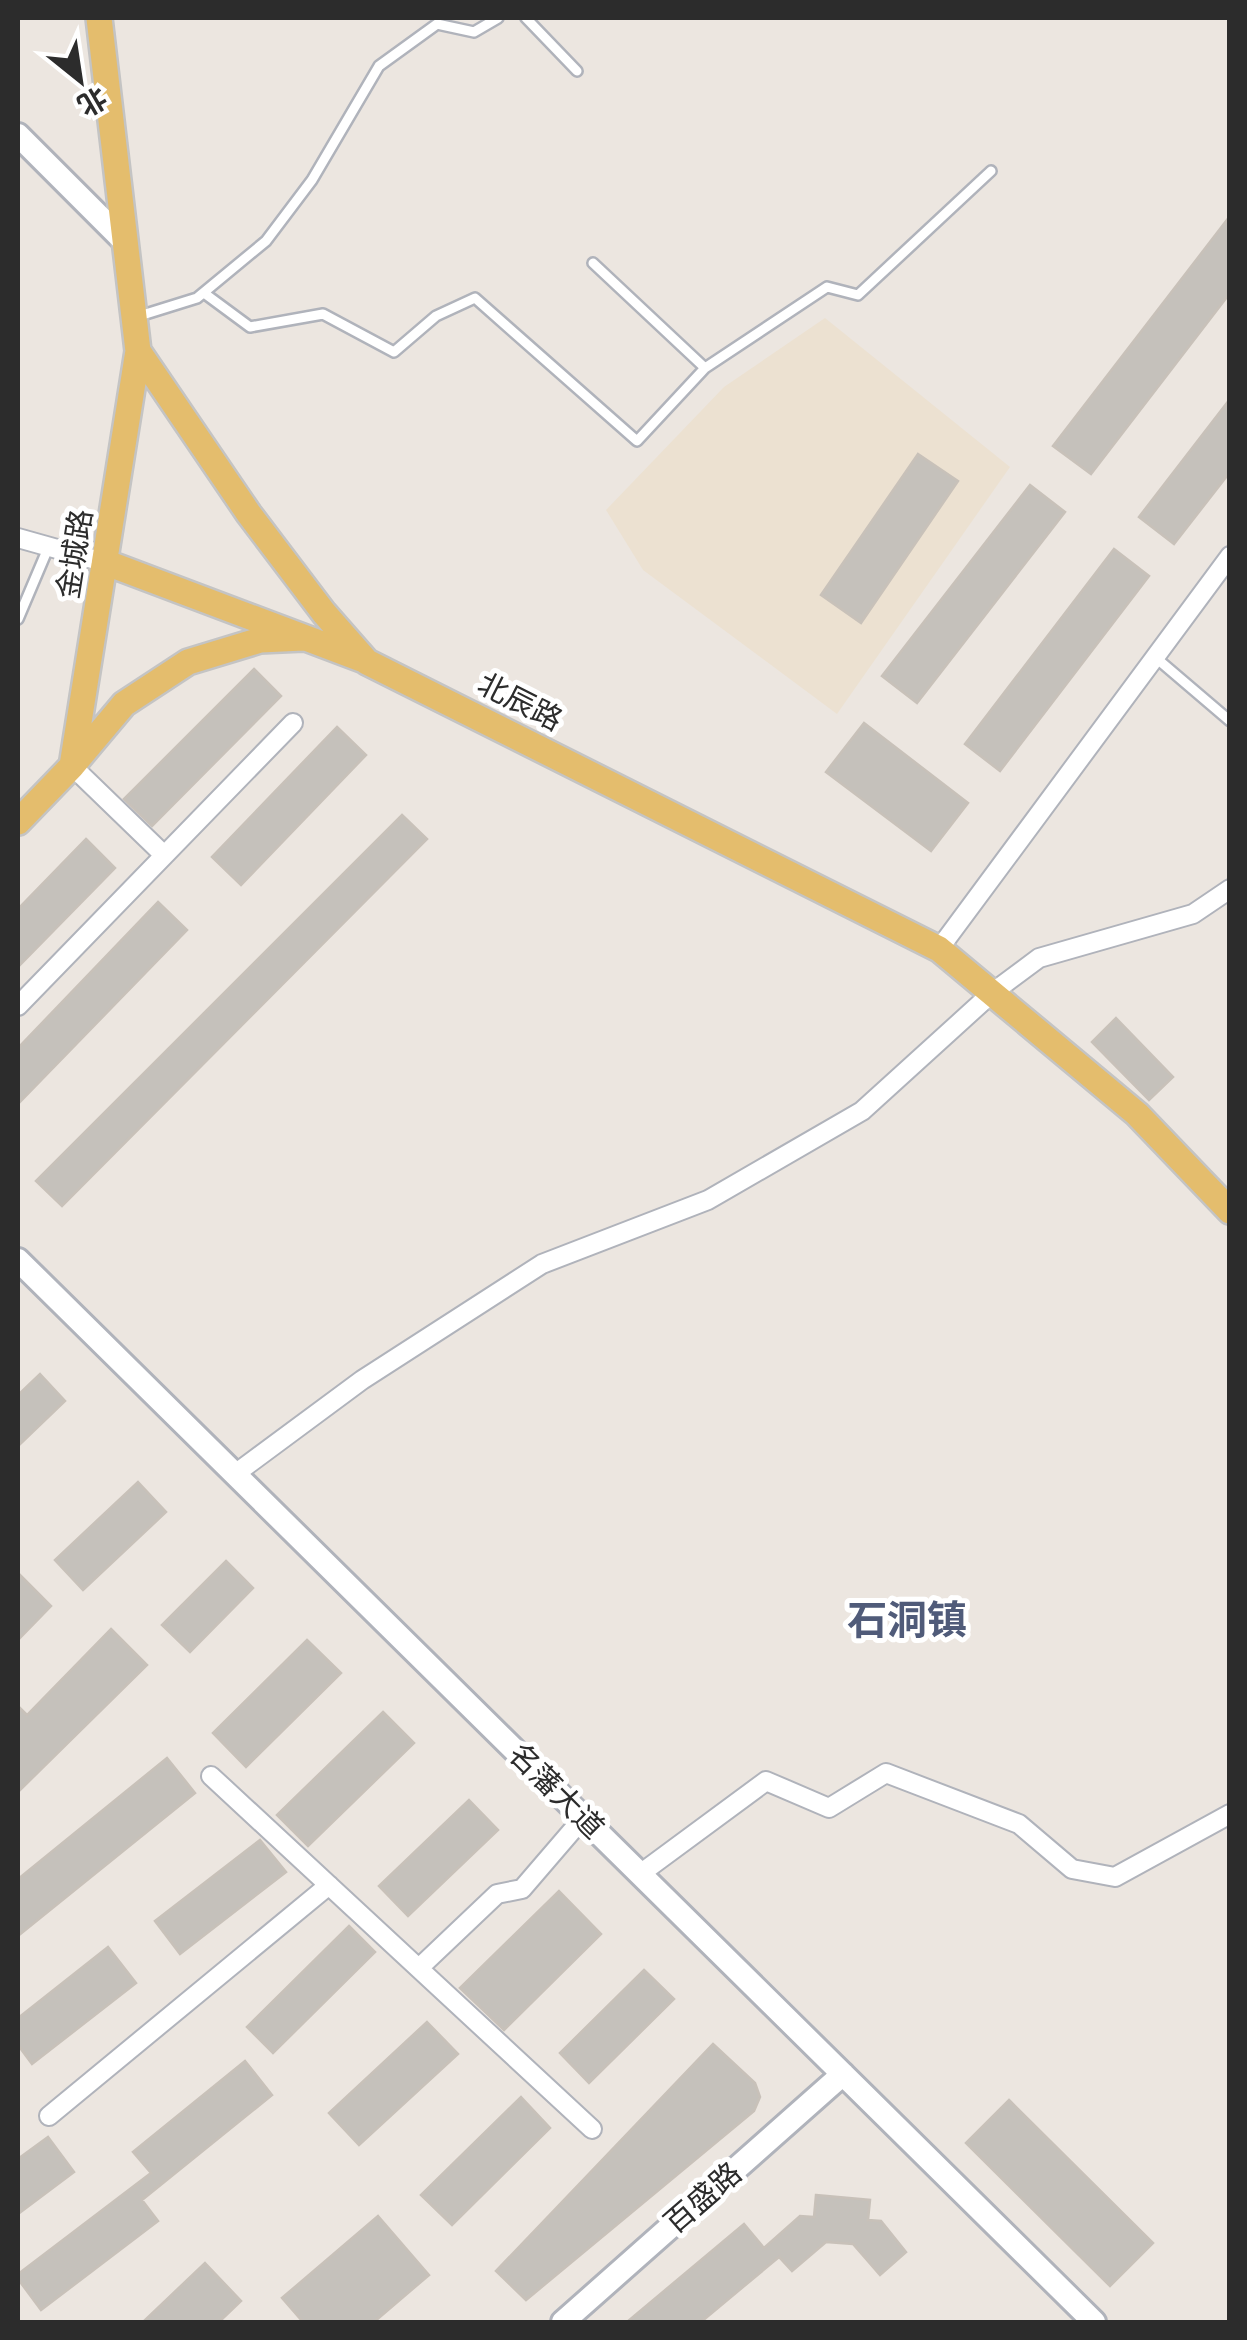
<svg xmlns="http://www.w3.org/2000/svg" width="1247" height="2340" font-family="'DejaVu Sans','Noto Sans SC',sans-serif">
	<rect width="100%" height="100%" fill="#ece6e0"/>
	<path fill="#ece1d1" d="M 825,318 L 1010,467 L 837,714 L 643,570 L 606,510 L 724,387 Z"/>
	<path fill="#c5c1bb" stroke="#c8c1b9" stroke-width="2.5" d="M 1230,216 L 1230,293 L 1091,474 L 1053,446 Z
		M 1230,399 L 1230,472 L 1174,544 L 1139,517 Z
		M 918,454 L 958,481 L 861,623 L 821,595 Z
		M 1030,485 L 1065,512 L 917,703 L 882,676 Z
		M 1114,549 L 1149,576 L 1000,771 L 965,744 Z
		M 254,669 L 281,696 L 152,826 L 124,799 Z
		M 864,723 L 968,803 L 931,851 L 826,772 Z
		M 337,727 L 366,755 L 241,885 L 212,857 Z
		M 402,815 L 427,839 L 62,1206 L 36,1181 Z
		M 86,839 L 115,868 L 18,967 L 18,909 Z
		M 158,902 L 187,930 L 18,1104 L 18,1048 Z
		M 1116,1018 L 1173,1077 L 1149,1100 L 1092,1042 Z
		M 40,1374 L 65,1401 L 18,1446 L 18,1395 Z
		M 138,1482 L 166,1512 L 83,1590 L 55,1560 Z
		M 226,1561 L 253,1588 L 190,1652 L 162,1625 Z
		M 18,1573 L 51,1606 L 18,1640 Z
		M 111,1629 L 147,1665 L 18,1792 L 18,1706 L 27,1715 Z
		M 307,1640 L 341,1673 L 246,1767 L 213,1733 Z
		M 383,1712 L 414,1743 L 308,1846 L 277,1815 Z
		M 167,1758 L 195,1793 L 18,1936 L 18,1879 Z
		M 469,1800 L 498,1830 L 408,1916 L 379,1886 Z
		M 260,1840 L 286,1872 L 180,1954 L 155,1921 Z
		M 559,1891 L 601,1934 L 504,2030 L 460,1988 Z
		M 349,1926 L 375,1952 L 273,2053 L 247,2027 Z
		M 108,1947 L 136,1983 L 32,2064 L 18,2045 L 18,2018 Z
		M 644,1970 L 674,1999 L 589,2083 L 560,2053 Z
		M 427,2022 L 458,2054 L 359,2145 L 329,2113 Z
		M 713,2044 L 755,2083 L 760,2097 L 754,2111 L 526,2300 L 496,2271 Z
		M 245,2061 L 272,2095 L 142,2200 L 158,2221 L 41,2310 L 18,2279 L 18,2274 L 151,2173 L 133,2152 Z
		M 521,2097 L 550,2128 L 452,2225 L 421,2195 Z
		M 1009,2100 L 1153,2243 L 1110,2286 L 966,2143 Z
		M 48,2137 L 74,2172 L 18,2214 L 18,2159 Z
		M 816,2195 L 870,2200 L 868,2220 L 881,2221 L 906,2252 L 880,2275 L 853,2244 L 826,2242 L 792,2271 L 779,2257 L 701,2322 L 627,2322 L 744,2224 L 764,2248 L 800,2216 L 814,2217 Z
		M 378,2216 L 429,2275 L 374,2322 L 303,2322 L 282,2298 Z
		M 205,2263 L 241,2301 L 219,2322 L 143,2322 Z"/>
	<g fill="none" stroke-linecap="round" stroke-linejoin="round">
		<g stroke="#b0b3bb" stroke-width="14">
			<path id="lane" d="M 526,18 L 577,71
				M 593,263 L 705,368
				M 204,293 L 250,327 L 323,314 L 394,352 L 436,316 L 475,298 L 637,441 L 705,368 L 827,287 L 858,295 L 991,171
				M 136,317 L 197,298 L 266,241 L 312,180 L 379,66 L 437,24 L 474,32 L 498,18
				M 18,619 L 49,546
				M 1155,657 L 1230,721"/>
		</g>
		<g stroke="#b0b3bb" stroke-width="22">
			<path id="street" d="M 18,538 L 107,563
				M 72,766 L 164,855
				M 939,949 L 1230,556
				M 18,1006 L 293,723
				M 235,1474 L 362,1380 L 542,1264 L 708,1200 L 862,1111 L 992,993 L 1039,958 L 1193,914 L 1230,889
				M 211,1776 L 592,2129
				M 640,1874 L 766,1781 L 829,1808 L 886,1773 L 1019,1824 L 1072,1869 L 1115,1877 L 1230,1814
				M 419,1968 L 497,1894 L 522,1889 L 583,1818
				M 49,2116 L 329,1885"/>
		</g>
		<g stroke="#b0b3bb" stroke-width="28">
			<path id="secondary" d="M 18,135 L 124,241
				M 18,1260 L 1094,2322
				M 563,2322 L 843,2074"/>
		</g>
		<g stroke="#c4c4c4" stroke-width="30">
			<path id="primary" d="M 99,18 L 138,351 L 249,514 L 324,613 L 367,662 L 939,949 L 1137,1114 L 1230,1211
				M 107,563 L 364,660
				M 72,766 L 138,351
				M 18,822 L 72,766 L 124,704 L 188,662 L 260,640 L 303,638"/>
		</g>
		<use href="#lane" stroke="#fff" stroke-width="9"/>
		<use href="#street" stroke="#fff" stroke-width="18"/>
		<use href="#secondary" stroke="#fff" stroke-width="22"/>
		<use href="#primary" stroke="#e4bd6d" stroke-width="25"/>
	</g>
	<g text-anchor="middle" stroke-width="10" stroke-linejoin="round" paint-order="stroke">
		<g font-size="30" fill="#2c2c2c" stroke="#fff">
			<text transform="translate(75 554) rotate(-81)" y="10">金城路</text>
			<text transform="translate(520 702) rotate(27)" y="10">北辰路</text>
			<text transform="translate(556 1791) rotate(45)" y="10">名藩大道</text>
			<text transform="translate(703 2198) rotate(-41)" y="10">百盛路</text>
		</g>
		<g font-size="40" font-weight="bold" fill="#505b79" stroke="#fff">
			<text x="907" y="1634">石洞镇</text>
		</g>
	</g>
	<rect width="1247" height="2340" fill="none" stroke="#2c2c2c" stroke-width="40"/>
	<g transform="translate(80 80) rotate(150)" stroke="#ffffff" stroke-width="8" paint-order="stroke">
	<path d="M0-8L18 38L0 25L-18 38Z" fill="#2c2c2c"/>
	<text y="-15" font-size="28" font-weight="bold" text-anchor="middle" fill="#2c2c2c">北</text>
	</g>
</svg>
